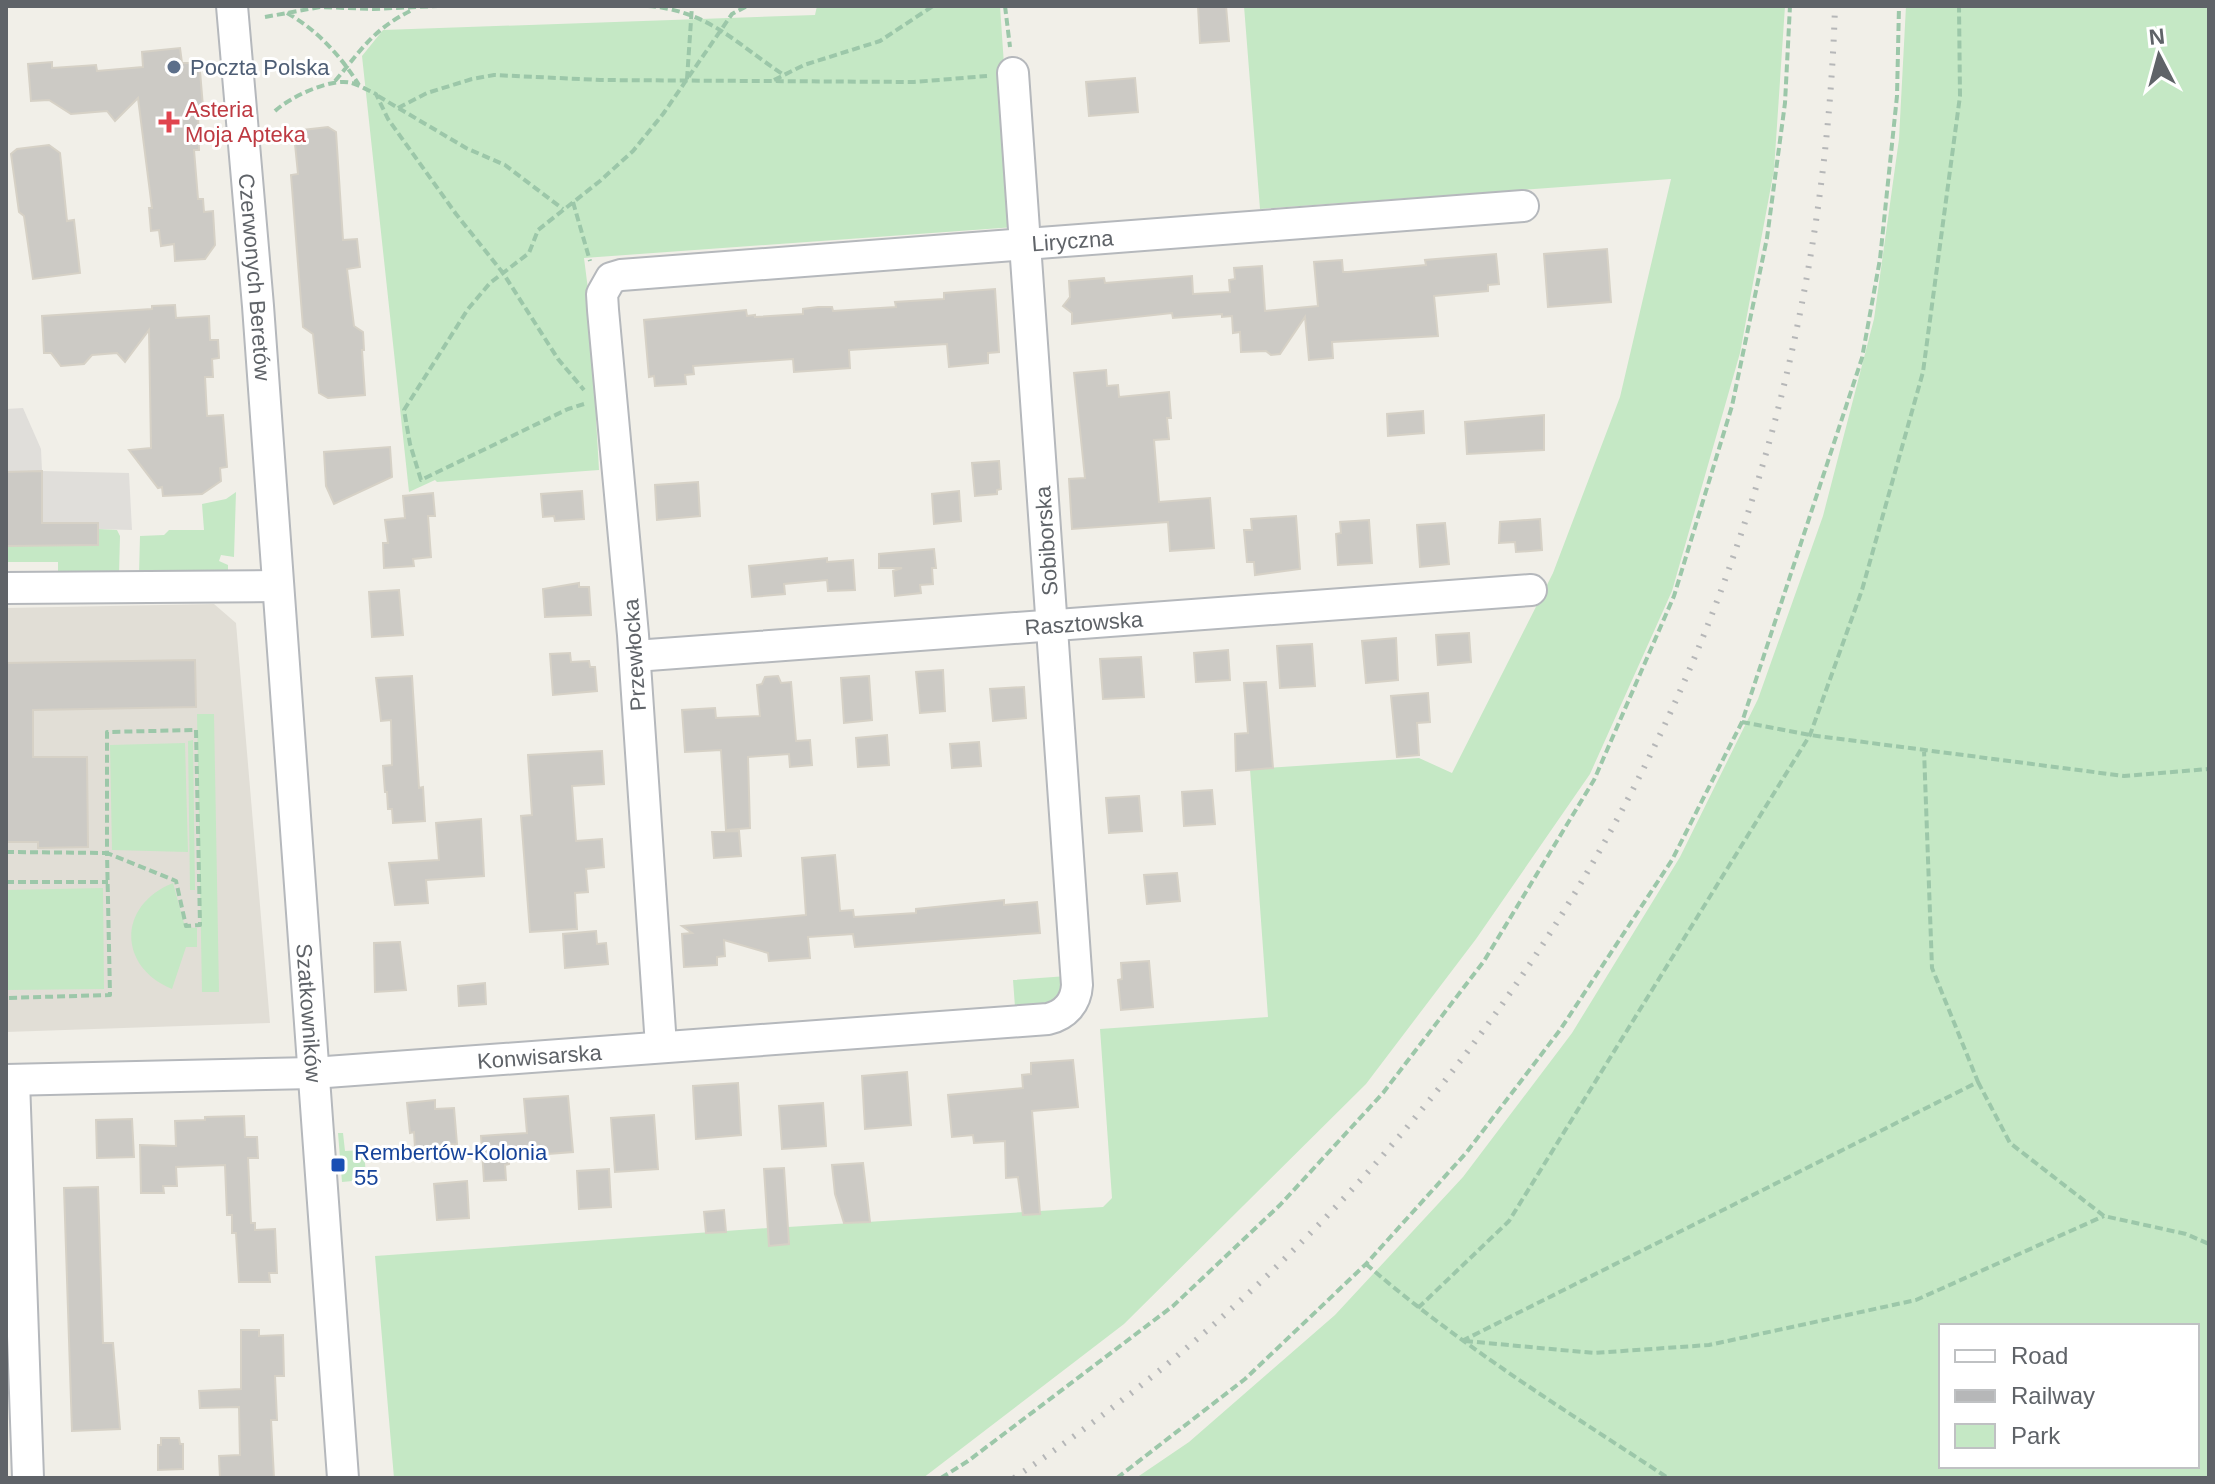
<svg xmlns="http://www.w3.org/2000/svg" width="2215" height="1484" font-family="Helvetica,sans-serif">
	<rect width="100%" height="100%" fill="#f1efe8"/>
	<path fill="#e0deda" d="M 23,408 L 41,449 L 42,471 L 129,473 L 132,530 L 98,529 L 98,545 L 6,546 L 6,409 Z"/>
	<path fill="#e1ded6" d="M 214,604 L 236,623 L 270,1023 L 6,1032 L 6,608 Z"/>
	<path fill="#c5e8c5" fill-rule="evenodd" d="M 817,6 L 1000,6 L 1015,227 L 584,258 L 602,399 L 596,419 L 599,470 L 437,482 L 435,480 L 409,492 L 362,56 L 383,30 L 815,15 Z
		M 1244,6 L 1785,6 L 1774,170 L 1740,353 L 1672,591 L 1590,774 L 1476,939 L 1366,1084 L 1124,1324 L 923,1478 L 394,1478 L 375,1256 L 768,1228 L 770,1246 L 789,1244 L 788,1227 L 1103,1207 L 1112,1198 L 1100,1029 L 1268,1017 L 1250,769 L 1419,758 L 1452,773 L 1553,573 L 1620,397 L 1671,179 L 1260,209 Z
		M 1906,6 L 2209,6 L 2209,1478 L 1136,1478 L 1189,1442 L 1335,1315 L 1463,1177 L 1572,1033 L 1680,857 L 1758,699 L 1823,516 L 1874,319 L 1899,139 ZM 1941,1326 L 2197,1326 L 2197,1466 L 1941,1466 Z
		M 236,492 L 234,557 L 221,555 L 219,561 L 228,565 L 228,577 L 139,575 L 140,536 L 164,535 L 169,530 L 204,530 L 202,504 L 226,499 Z
		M 98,529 L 117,530 L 120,536 L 119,574 L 58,580 L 58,562 L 6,562 L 6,546 L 97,545 Z
		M 197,714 L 214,714 L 219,992 L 202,992 Z
		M 193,740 L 195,890 L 190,890 L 188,741 Z
		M 185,743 L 188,852 L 112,850 L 110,745 Z
		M 173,883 L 185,927 L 197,928 L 197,947 L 186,947 L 172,989 C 117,966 118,905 173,883 Z
		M 103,888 L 104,989 L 6,990 L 6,890 Z
		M 1067,976 C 1057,1007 1045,1005 1015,1007 L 1013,980 Z
		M 338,1133 L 343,1133 L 345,1151 L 364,1150 L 366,1176 L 374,1175 L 374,1179 L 342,1182 Z"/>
	<path fill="#cccac5" stroke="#d6d1c6" stroke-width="2" d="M 1198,6 L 1226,6 L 1229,41 L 1200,43 Z
		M 180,48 L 182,63 L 190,63 L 191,71 L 200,71 L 203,107 L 198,107 L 199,150 L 194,150 L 198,199 L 203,199 L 204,212 L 213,211 L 215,245 L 205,259 L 175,261 L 174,244 L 161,246 L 159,230 L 151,231 L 149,208 L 152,208 L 138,98 L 115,121 L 107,111 L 71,114 L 49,100 L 31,101 L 28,64 L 52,62 L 52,68 L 96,65 L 97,71 L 143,67 L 142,52 Z
		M 1135,78 L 1138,112 L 1089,116 L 1086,82 Z
		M 328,127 L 336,132 L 343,240 L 357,239 L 360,267 L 347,269 L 354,326 L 363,332 L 364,350 L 362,350 L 365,395 L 328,398 L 319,393 L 313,334 L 303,327 L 291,175 L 298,174 L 295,144 L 304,143 L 303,130 Z
		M 49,145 L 60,153 L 67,221 L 74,220 L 80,273 L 33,279 L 24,216 L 19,212 L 11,154 L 17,149 Z
		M 1607,249 L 1611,302 L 1548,307 L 1544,254 Z
		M 1496,254 L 1499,284 L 1488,285 L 1488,291 L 1434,296 L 1438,336 L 1332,342 L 1333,358 L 1309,360 L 1305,317 L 1280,354 L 1271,355 L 1266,351 L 1241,352 L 1240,332 L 1233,333 L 1232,316 L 1222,317 L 1222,314 L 1173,318 L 1172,313 L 1072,324 L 1072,313 L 1063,306 L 1070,297 L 1069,281 L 1104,278 L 1105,283 L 1192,276 L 1193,294 L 1230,292 L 1229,280 L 1235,279 L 1234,268 L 1262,266 L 1265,311 L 1318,306 L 1314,262 L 1342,260 L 1343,272 L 1348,272 L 1426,265 L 1425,260 Z
		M 995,289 L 999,352 L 988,353 L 988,363 L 949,367 L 947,344 L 849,350 L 850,368 L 794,372 L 793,359 L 693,366 L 694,374 L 685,375 L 686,384 L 655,386 L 654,376 L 649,377 L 644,320 L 746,310 L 747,316 L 755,315 L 755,317 L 803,314 L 803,309 L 818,307 L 832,307 L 833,311 L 896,307 L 895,302 L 944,299 L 944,293 Z
		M 175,305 L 176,318 L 209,316 L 210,340 L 218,340 L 219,358 L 212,359 L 213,377 L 205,377 L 207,416 L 223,415 L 227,467 L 220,468 L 221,481 L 202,494 L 163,496 L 162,487 L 158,488 L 129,450 L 151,448 L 149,330 L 125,362 L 117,353 L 92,355 L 84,364 L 61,366 L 51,353 L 44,353 L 42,316 L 152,309 L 152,306 Z
		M 1106,370 L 1107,386 L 1118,385 L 1119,397 L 1169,392 L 1171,418 L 1167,418 L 1169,439 L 1154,440 L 1159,502 L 1210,498 L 1214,548 L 1170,551 L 1168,522 L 1072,529 L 1069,479 L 1085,478 L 1074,373 Z
		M 1423,411 L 1424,433 L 1388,436 L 1387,414 Z
		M 1544,415 L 1544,450 L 1467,454 L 1465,422 Z
		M 390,447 L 392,477 L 334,504 L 326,486 L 324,452 Z
		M 999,461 L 1001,489 L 997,490 L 997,494 L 975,496 L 972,463 Z
		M 42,471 L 42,523 L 98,523 L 98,545 L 6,546 L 6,472 Z
		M 698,482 L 700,516 L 657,520 L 655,485 Z
		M 582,491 L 584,519 L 555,521 L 554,516 L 543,517 L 541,494 Z
		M 959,491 L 961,521 L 934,524 L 932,494 Z
		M 433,493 L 435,516 L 428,516 L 431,557 L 413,559 L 414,566 L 384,568 L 383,543 L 388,543 L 385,520 L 405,518 L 403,496 Z
		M 1296,516 L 1300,569 L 1255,575 L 1254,562 L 1247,562 L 1244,530 L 1252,530 L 1251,519 Z
		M 1540,519 L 1542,550 L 1516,552 L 1515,542 L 1499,543 L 1500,522 Z
		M 1369,520 L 1372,563 L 1338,565 L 1336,534 L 1341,533 L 1340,522 Z
		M 1445,523 L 1449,564 L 1420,567 L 1417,525 Z
		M 934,549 L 936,568 L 932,568 L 933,584 L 920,585 L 921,593 L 895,596 L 893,571 L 902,568 L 879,568 L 879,554 Z
		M 827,558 L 827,562 L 853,560 L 855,590 L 828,591 L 827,580 L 784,584 L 785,594 L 752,597 L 749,566 Z
		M 579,583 L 579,587 L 589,587 L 591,615 L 545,617 L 543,589 Z
		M 399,590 L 403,635 L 372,637 L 369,592 Z
		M 1469,633 L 1471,662 L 1438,665 L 1436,635 Z
		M 1396,638 L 1398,680 L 1366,683 L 1362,641 Z
		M 1312,644 L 1315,686 L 1280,688 L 1277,646 Z
		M 1228,650 L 1230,680 L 1196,682 L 1194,653 Z
		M 570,653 L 571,662 L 589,661 L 590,667 L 595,667 L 597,691 L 553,695 L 550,654 Z
		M 1141,657 L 1144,697 L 1103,699 L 1100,659 Z
		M 195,660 L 196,707 L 33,710 L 33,757 L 87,757 L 88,847 L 38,848 L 38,842 L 6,842 L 6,663 Z
		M 943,670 L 945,711 L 920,713 L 916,672 Z
		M 412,676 L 419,788 L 423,787 L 425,821 L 393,823 L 392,809 L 388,809 L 387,792 L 385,792 L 383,766 L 392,765 L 391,720 L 381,721 L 376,678 Z
		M 778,676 L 781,683 L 791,682 L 796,741 L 810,740 L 812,765 L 790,767 L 789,754 L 748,757 L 750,828 L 726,830 L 721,750 L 685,752 L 682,710 L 715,708 L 716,718 L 760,716 L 757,685 L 762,684 L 765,677 Z
		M 869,676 L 872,720 L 844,723 L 841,678 Z
		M 1266,682 L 1273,768 L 1236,771 L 1235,734 L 1248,733 L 1244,683 Z
		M 1024,687 L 1026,718 L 993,721 L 990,689 Z
		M 1428,693 L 1430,722 L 1417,723 L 1419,755 L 1397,757 L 1391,696 Z
		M 887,735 L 889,765 L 858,767 L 856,738 Z
		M 979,742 L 981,766 L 952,768 L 950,744 Z
		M 602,751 L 604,784 L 572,786 L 576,841 L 602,839 L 604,867 L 586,869 L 588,892 L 575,893 L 577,929 L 530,932 L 521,816 L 532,815 L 528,755 Z
		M 1212,790 L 1215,824 L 1184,826 L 1182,792 Z
		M 1139,796 L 1142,831 L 1109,833 L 1106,798 Z
		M 481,819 L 484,876 L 426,880 L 428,903 L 395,905 L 389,863 L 439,860 L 436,823 Z
		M 739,831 L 741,856 L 714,858 L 712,832 Z
		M 835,855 L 840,911 L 853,910 L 854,917 L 916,913 L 916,909 L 1004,900 L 1004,905 L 1037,902 L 1040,933 L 855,947 L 853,934 L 808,937 L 810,958 L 769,961 L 768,953 L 724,940 L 725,956 L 717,957 L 717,965 L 684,967 L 682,934 L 692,933 L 682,926 L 806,915 L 802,858 Z
		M 1177,873 L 1180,901 L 1147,904 L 1144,875 Z
		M 596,931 L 597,944 L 606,943 L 608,964 L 565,968 L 563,934 Z
		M 400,942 L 406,990 L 375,992 L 374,943 Z
		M 1149,961 L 1153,1007 L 1121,1010 L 1118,980 L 1122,979 L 1121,963 Z
		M 485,983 L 486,1004 L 459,1006 L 458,986 Z
		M 1073,1060 L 1078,1107 L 1032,1111 L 1040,1214 L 1023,1215 L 1018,1177 L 1006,1178 L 1005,1141 L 974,1143 L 973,1135 L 952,1137 L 948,1095 L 1023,1088 L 1022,1075 L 1031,1074 L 1031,1063 Z
		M 907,1072 L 911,1125 L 865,1129 L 862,1076 Z
		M 738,1083 L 741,1135 L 696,1139 L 693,1086 Z
		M 568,1096 L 573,1152 L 509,1157 L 509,1164 L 505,1165 L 506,1180 L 484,1181 L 481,1136 L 527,1133 L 524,1099 Z
		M 435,1100 L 435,1109 L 454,1108 L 457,1144 L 415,1148 L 414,1132 L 410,1133 L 407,1103 Z
		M 823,1103 L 826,1146 L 782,1149 L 779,1106 Z
		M 654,1115 L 658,1169 L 615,1172 L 611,1118 Z
		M 244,1116 L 245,1137 L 257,1137 L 258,1158 L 248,1158 L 251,1223 L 255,1223 L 255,1230 L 275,1229 L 277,1273 L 269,1273 L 270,1282 L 239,1282 L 236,1233 L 232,1233 L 232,1215 L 227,1215 L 225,1165 L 176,1167 L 177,1186 L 163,1186 L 164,1193 L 141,1193 L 140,1145 L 176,1146 L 175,1121 L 205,1120 L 205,1117 Z
		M 132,1119 L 134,1157 L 97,1158 L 96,1120 Z
		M 863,1163 L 870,1222 L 844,1223 L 835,1194 L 832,1165 Z
		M 784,1168 L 789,1244 L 769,1246 L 764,1169 Z
		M 609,1169 L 611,1207 L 579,1209 L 577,1171 Z
		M 467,1181 L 469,1218 L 437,1220 L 434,1184 Z
		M 98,1187 L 103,1343 L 113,1343 L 120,1429 L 72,1431 L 64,1188 Z
		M 724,1210 L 726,1232 L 706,1233 L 704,1212 Z
		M 241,1330 L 259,1330 L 259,1336 L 283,1335 L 284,1376 L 275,1376 L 277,1420 L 271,1420 L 274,1478 L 220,1478 L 219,1456 L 240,1455 L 239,1407 L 200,1408 L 199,1391 L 241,1389 Z
		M 161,1438 L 179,1438 L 180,1444 L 183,1444 L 183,1469 L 158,1470 L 158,1445 L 161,1445 Z"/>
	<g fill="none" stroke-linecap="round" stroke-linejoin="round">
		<g stroke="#b5b8bc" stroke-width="34">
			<g id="minor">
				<path id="s1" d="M 232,6 L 258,306 L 343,1478"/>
				<path d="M 6,588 L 277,586"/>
				<path id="s2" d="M 635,656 L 1531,590"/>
				<path id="s3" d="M 661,1046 L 633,635 L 603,310 L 602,294 L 611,278 L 621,275 L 1523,206"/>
				<path id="s4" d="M 6,1080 L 313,1073 L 1048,1019 C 1065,1015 1076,1003 1077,985 L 1013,73"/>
				<path d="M 14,1080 L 28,1478"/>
			</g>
		</g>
		<path stroke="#9cc7a9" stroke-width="4" stroke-dasharray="8 4" stroke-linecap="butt" d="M 648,6 C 709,11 735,43 784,75
			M 1005,6 L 1010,47
			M 287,13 C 317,30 340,55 359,85
			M 265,17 L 320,7 L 373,9 L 438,6
			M 687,79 L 692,6
			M 774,80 L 804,65 L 880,41 L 933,6
			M 335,81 C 363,48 373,29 414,9
			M 378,96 L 466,148 L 505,165 L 563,209
			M 398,108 L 427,93 L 472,79 L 494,75 L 600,80 L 914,82 L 987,76
			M 275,111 C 290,97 332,77 352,83 C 361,86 369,91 376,94 L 388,119 L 456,214 L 503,273 L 558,359 L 584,390
			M 573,202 L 590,261
			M 584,404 L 568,409 L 421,480 L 410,444 L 404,410 L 468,309 L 490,283 L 529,253 L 538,230 L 600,181 L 633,151 L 663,114 L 732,14 L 747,6
			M 1742,722 L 1810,735 L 2124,776 L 2209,769
			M 196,730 L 200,925 L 186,926 L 176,881 L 107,853 L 107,732 Z
			M 6,852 L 107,853 L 110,995 L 6,998
			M 6,882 L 108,882
			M 1978,1082 L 2010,1143 L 2104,1216 L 2186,1234 L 2209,1244
			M 1366,1264 C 1459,1345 1565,1410 1668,1478
			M 1418,1308 L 1509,1221 L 1810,735 L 1862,590 L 1923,372 L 1960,96 L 1959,6
			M 1462,1341 L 1978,1082 L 1932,968 L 1924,750
			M 1465,1341 L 1594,1353 L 1709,1345 L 1916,1300 L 2104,1216
			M 941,1478 L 968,1461 L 1173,1306 L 1280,1205 L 1383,1093 L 1484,961 L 1594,780 L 1674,596 L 1732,406 L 1767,238 L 1785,103 L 1790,6
			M 1117,1478 L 1245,1379 L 1366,1264 L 1466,1153 L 1560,1030 L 1672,860 L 1742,722 L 1862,358 L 1880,259 L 1897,96 L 1899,6"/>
		<use href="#minor" stroke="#fff" stroke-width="30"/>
		<path stroke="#b6b7b8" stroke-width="6" stroke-dasharray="2 10" stroke-linecap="butt" d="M 1014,1478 C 1512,1145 1817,606 1835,6"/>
	</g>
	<circle fill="#5c6f8a" stroke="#fff" stroke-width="3" cx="174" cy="67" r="8"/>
	<path fill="#e0444e" stroke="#fff" stroke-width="3" d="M165 110h8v8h8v8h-8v8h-8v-8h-8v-8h8z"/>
	<rect fill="#1a4fb4" stroke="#fff" stroke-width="3" x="330" y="1157" width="16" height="16" rx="4"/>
	<g text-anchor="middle" stroke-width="6" stroke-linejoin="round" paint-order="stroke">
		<g font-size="22" fill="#4e5e75" stroke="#fff" text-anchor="start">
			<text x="190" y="75">Poczta Polska</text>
		</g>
		<g font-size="22" fill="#be3a42" stroke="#fff" text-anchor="start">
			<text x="185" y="117">Asteria<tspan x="185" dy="25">Moja Apteka</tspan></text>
		</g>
		<g font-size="22" fill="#5f6368" stroke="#fff">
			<text dy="8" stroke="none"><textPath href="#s3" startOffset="1236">Liryczna</textPath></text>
			<text dy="8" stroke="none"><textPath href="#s1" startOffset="272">Czerwonych Beretów</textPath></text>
			<text transform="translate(1046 541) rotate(-94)" y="8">Sobiborska</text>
			<text dy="8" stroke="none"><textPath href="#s2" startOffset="450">Rasztowska</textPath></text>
			<text transform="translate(634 655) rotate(-94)" y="8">Przewłocka</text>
			<text dy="8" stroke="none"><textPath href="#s1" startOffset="1010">Szatkowników</textPath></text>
			<text dy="8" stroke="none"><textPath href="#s4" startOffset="534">Konwisarska</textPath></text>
		</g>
		<g font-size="22" fill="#164399" stroke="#fff" text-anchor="start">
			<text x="354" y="1160">Rembertów-Kolonia<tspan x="354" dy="25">55</tspan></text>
		</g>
	</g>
	<rect width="2215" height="1484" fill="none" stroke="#5f6368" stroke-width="16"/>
	<rect x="1939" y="1324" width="260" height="144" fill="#ffffff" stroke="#bfc1c3" stroke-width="2"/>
	<rect x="1955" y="1350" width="40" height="12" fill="#ffffff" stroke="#bfc1c3" stroke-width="2"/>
	<text x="2011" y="1364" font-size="24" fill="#5f6368">Road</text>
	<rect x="1955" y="1390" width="40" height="12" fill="#b6b7b8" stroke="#bfc1c3" stroke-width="2"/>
	<text x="2011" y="1404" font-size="24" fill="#5f6368">Railway</text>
	<rect x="1955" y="1424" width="40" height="24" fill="#c5e8c5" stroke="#bfc1c3" stroke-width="2"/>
	<text x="2011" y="1444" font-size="24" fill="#5f6368">Park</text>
	<g transform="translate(2159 56) rotate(354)" stroke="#ffffff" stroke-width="6" paint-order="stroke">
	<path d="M0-6L14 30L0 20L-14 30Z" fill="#5f6368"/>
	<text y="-12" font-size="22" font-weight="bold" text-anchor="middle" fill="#5f6368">N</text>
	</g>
</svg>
